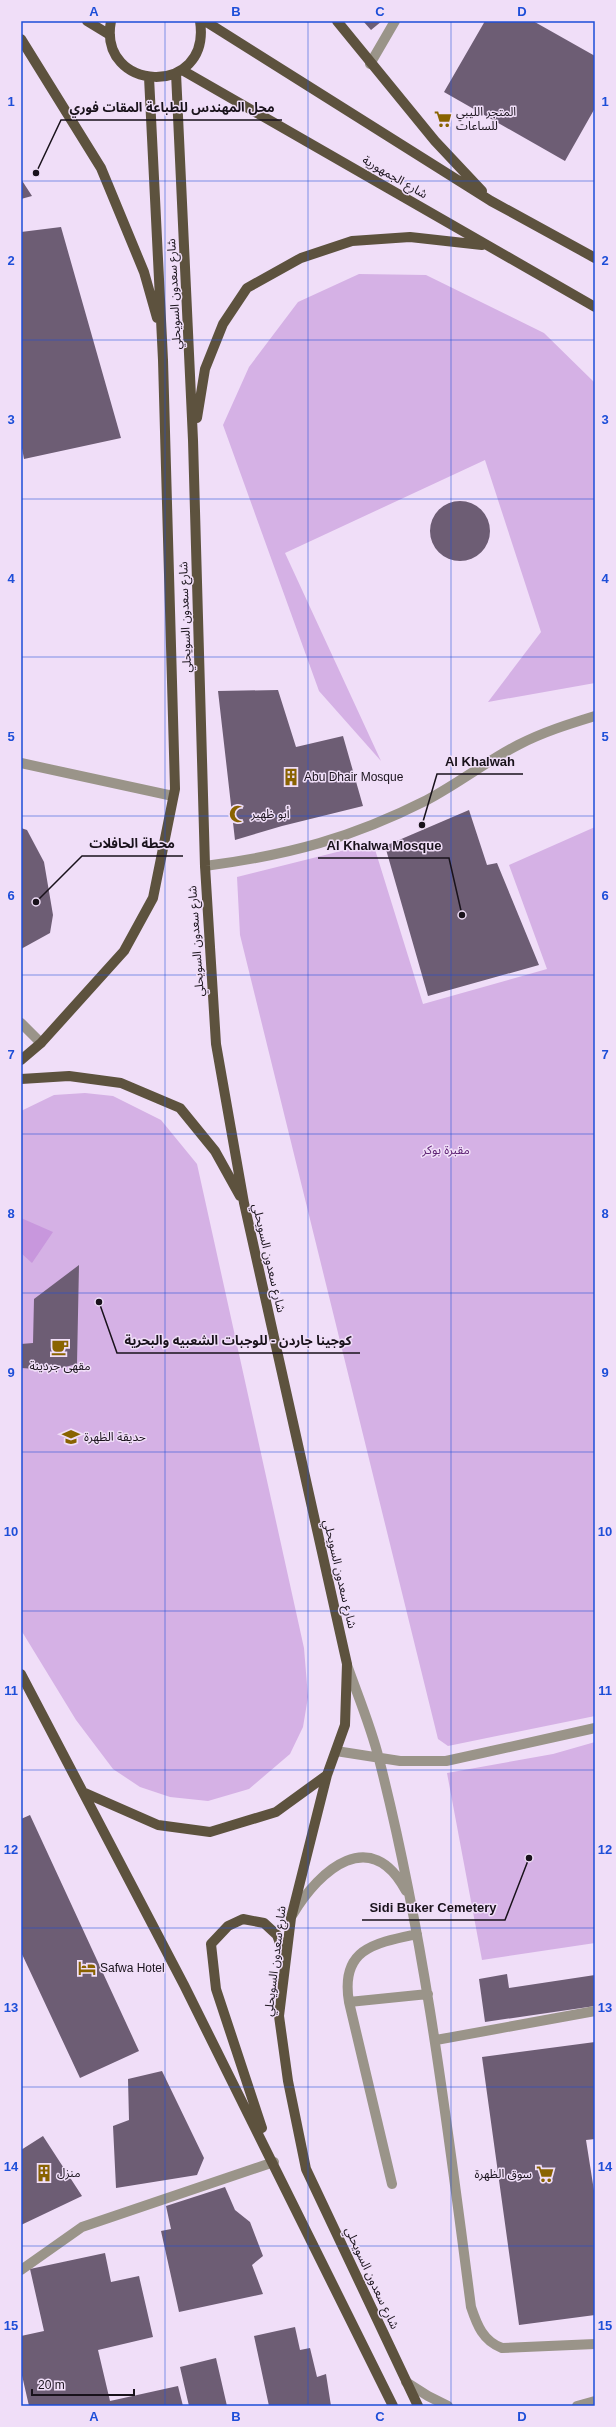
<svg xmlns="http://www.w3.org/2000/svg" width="616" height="2427" font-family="Arial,'Noto Sans Arabic',sans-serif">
	<rect width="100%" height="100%" fill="#f0def8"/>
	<path fill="#d5b1e5" d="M 359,274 L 426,275 L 544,333 L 595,383 L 595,683 L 488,702 L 541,632 L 485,460 L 285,553 L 381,761 L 319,691 L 223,425 L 249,367 L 298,302 Z
		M 595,827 L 595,1716 L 448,1746 L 438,1739 L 240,935 L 237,877 L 373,843 L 423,1004 L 547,969 L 509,865 Z
		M 85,1093 L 113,1096 L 161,1120 L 197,1164 L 304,1648 L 308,1697 L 303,1727 L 290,1754 L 249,1789 L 208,1801 L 170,1797 L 140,1787 L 113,1769 L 76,1720 L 21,1630 L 21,1111 L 54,1095 Z
		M 595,1742 L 595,1943 L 482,1960 L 447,1773 L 553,1754 Z"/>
	<path fill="#c897dd" d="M 21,1218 L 53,1232 L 32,1263 L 21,1253 Z"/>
	<path fill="#6d5d74" d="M 363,21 L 382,21 L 371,30 Z
		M 485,21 L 533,21 L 595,56 L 595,108 L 565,161 L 444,92 Z
		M 21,179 L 32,196 L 21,199 Z
		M 61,227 L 121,438 L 24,459 L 21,443 L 21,232 Z
		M430 531a30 30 0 1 1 60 0a30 30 0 1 1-60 0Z
		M 278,690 L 296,747 L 343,736 L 363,806 L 282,826 L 235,840 L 218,691 Z
		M 469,810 L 487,865 L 497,863 L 539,965 L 428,996 L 385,846 Z
		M 21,828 L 27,830 L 44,862 L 53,915 L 50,933 L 21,949 Z
		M 79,1265 L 77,1364 L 53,1370 L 21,1368 L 21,1344 L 33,1343 L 34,1299 Z
		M 30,1815 L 139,2051 L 80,2078 L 21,1952 L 21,1819 Z
		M 507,1974 L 509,1988 L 595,1975 L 595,2006 L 485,2022 L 479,1979 Z
		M 595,2042 L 595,2139 L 586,2140 L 595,2197 L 595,2315 L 519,2325 L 482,2057 Z
		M 162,2071 L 204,2158 L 197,2175 L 116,2188 L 113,2126 L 129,2120 L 128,2079 Z
		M 43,2136 L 82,2196 L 21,2225 L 21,2150 Z
		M 225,2187 L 235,2210 L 250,2222 L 263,2256 L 252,2265 L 263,2294 L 179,2312 L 161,2231 L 171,2229 L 166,2206 Z
		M 105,2253 L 111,2282 L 139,2276 L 153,2337 L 98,2350 L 110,2401 L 178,2386 L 183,2406 L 29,2406 L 21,2371 L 21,2336 L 44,2331 L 30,2269 Z
		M 295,2327 L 300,2350 L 310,2348 L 317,2377 L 326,2374 L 331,2406 L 269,2406 L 254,2336 Z
		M 216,2358 L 227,2406 L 189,2406 L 180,2367 Z"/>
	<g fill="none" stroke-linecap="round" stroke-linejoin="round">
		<path stroke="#9a9489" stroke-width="10" d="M 370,64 L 395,21
			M 21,763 L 173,796
			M 205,866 C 289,855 352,838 427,800 C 459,783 487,761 518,745 C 543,732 569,724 595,716
			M 21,1023 L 41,1043
			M 347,1665 C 358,1696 371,1727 379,1759 C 425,1939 447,2123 471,2307 C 477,2325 483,2341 502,2348 L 595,2344
			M 336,1751 L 400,1761 L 446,1761 L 595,1728
			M 293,1914 C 320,1869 371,1825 406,1891
			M 349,2002 L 428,1994
			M 436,2040 L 595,2011
			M 392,2184 L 349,2002 C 340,1949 374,1943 417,1934
			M 21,2270 L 82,2227 L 274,2162
			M 406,2382 L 428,2396 L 448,2406
			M 577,2406 L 595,2401"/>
		<path stroke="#5d523e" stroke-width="10" d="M 87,21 L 110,35
			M 111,21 C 97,93 212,98 200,21
			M 205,21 L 491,201 L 595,258
			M 337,21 L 435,141 L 482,191
			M 21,39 L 101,168 L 144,272 L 157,318
			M 182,70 L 595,307
			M 176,73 L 193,440 L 205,866 L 216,1044 L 244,1203 L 347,1664 L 345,1725 L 327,1775 L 291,1918 L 279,2016 L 288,2081 L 306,2169 L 418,2406
			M 197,418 L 205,369 L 223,324 L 247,288 L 301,258 L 352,241 L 410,237 L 482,245
			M 21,1060 L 41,1043 L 124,951 L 153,898 L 175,789 L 163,360 L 149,77
			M 21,1079 L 69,1076 L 121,1083 L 180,1108 L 215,1151 L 240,1196
			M 21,1674 L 184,1985 L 393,2406
			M 85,1793 L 158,1825 L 210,1832 L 276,1812 L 327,1775
			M 262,2128 L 216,1989 L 211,1944 L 228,1926 L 243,1919 L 264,1923 L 277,1935 L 285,1957"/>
	</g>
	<path fill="none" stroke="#1d4ed8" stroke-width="1" stroke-opacity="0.55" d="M 165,21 L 165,2406M 308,21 L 308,2406M 451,21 L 451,2406M 21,181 L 595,181M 21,340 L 595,340M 21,499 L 595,499M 21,657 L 595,657M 21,816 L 595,816M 21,975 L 595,975M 21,1134 L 595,1134M 21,1293 L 595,1293M 21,1452 L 595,1452M 21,1611 L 595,1611M 21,1770 L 595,1770M 21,1928 L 595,1928M 21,2087 L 595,2087M 21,2246 L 595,2246"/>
	<defs>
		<g id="supermarket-bare" transform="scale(1.38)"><path d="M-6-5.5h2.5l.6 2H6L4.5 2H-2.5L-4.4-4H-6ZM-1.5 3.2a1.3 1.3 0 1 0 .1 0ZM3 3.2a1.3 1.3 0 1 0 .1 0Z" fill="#896301" stroke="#f0def8" stroke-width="2.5" paint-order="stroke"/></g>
		<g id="building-bare" transform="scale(1.38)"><path d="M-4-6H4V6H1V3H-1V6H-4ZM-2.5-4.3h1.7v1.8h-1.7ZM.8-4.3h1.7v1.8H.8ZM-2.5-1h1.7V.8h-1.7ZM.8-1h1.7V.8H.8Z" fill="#896301" stroke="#f0def8" stroke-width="2.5" paint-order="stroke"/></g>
		<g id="mosque-bare" transform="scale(1.38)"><path d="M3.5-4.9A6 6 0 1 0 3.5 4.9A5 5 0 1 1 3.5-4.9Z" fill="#896301" stroke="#f0def8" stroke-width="2.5" paint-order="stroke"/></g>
		<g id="cafe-bare" transform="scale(1.38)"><path d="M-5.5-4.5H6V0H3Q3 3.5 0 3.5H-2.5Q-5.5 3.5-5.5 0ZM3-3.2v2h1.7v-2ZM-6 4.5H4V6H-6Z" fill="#896301" stroke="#f0def8" stroke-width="2.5" paint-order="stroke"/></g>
		<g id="school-bare" transform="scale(1.38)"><path d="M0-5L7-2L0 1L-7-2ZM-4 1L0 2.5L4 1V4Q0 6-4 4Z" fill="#896301" stroke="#f0def8" stroke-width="2.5" paint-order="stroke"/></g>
		<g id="hotel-bare" transform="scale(1.38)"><path d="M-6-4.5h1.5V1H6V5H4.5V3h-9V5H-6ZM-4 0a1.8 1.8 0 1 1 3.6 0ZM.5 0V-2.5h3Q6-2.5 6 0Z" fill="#896301" stroke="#f0def8" stroke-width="2.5" paint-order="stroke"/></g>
	</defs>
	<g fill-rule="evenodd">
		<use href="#supermarket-bare" x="443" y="119"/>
		<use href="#building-bare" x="291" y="777"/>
		<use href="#mosque-bare" x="238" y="814"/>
		<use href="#cafe-bare" x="60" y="1347"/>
		<use href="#school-bare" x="71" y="1437"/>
		<use href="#hotel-bare" x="87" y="1968"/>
		<use href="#building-bare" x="44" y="2173"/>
		<use href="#supermarket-bare" x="545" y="2174"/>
	</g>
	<g text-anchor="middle" stroke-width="3" stroke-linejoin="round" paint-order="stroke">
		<g font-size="12" fill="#19121b" stroke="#f0def8" text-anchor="start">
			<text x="456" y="116">المتجر الليبي<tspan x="456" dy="14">للساعات</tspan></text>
			<text x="304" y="781">Abu Dhair Mosque</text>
			<text x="251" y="818">أبو ظهير</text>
			<text x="60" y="1370" text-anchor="middle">مقهى جردينة</text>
			<text x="84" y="1441">حديقة الظهرة</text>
			<text x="100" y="1972">Safwa Hotel</text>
			<text x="57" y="2177">منزل</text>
			<text x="532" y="2178" text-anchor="end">سوق الظهرة</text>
		</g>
		<g font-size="12" fill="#19121b" stroke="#f0def8">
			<text transform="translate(395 177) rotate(30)" y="4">شارع الجمهورية</text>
			<text transform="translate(174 294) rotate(-93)" y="4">شارع سعدون السويحلي</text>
			<text transform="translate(185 617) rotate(-92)" y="4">شارع سعدون السويحلي</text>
			<text transform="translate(196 941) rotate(-94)" y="4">شارع سعدون السويحلي</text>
			<text transform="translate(269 1258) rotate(77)" y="4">شارع سعدون السويحلي</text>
			<text transform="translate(340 1574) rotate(77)" y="4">شارع سعدون السويحلي</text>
			<text transform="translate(275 1961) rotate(-83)" y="4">شارع سعدون السويحلي</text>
			<text transform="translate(372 2278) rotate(65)" y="4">شارع سعدون السويحلي</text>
		</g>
		<g font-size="12" fill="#5c2072" stroke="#f0def8">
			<text x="446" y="1154">مقبرة بوكر</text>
		</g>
	</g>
	<path fill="none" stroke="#19121b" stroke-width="1.5" d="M36 173L61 120H282M422 825L437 774H523M36 902L82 856H183M462 915L449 858H318M99 1302L117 1353H360M529 1858L505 1920H362"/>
	<g fill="#19121b" stroke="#f0def8" stroke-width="1.5">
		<circle cx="36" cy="173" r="4"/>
		<circle cx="422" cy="825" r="4"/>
		<circle cx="36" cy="902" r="4"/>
		<circle cx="462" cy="915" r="4"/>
		<circle cx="99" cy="1302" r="4"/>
		<circle cx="529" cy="1858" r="4"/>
	</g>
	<g font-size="13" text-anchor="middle" font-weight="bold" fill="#19121b" stroke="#f0def8" stroke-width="3" stroke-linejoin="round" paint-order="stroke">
		<text x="172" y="112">محل المهندس للطباعة المقات فوري</text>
		<text x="480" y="766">Al Khalwah</text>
		<text x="132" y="848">محطة الحافلات</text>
		<text x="384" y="850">Al Khalwa Mosque</text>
		<text x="238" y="1345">كوجينا جاردن - للوجبات الشعبيه والبحرية</text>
		<text x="433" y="1912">Sidi Buker Cemetery</text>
	</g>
	<rect width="616" height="2427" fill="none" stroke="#f0def8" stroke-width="44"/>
	<path d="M32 2389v6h102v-6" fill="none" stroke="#19121b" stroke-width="2"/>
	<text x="38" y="2389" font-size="12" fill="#19121b" stroke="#f0def8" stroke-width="3" paint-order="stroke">20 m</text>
	<rect x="22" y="22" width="572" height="2383" fill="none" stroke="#1d4ed8" stroke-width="1.5"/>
	<g font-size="13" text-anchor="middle" font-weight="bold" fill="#1d4ed8">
		<text x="94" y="16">A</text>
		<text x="236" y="16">B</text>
		<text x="380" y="16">C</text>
		<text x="522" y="16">D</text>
		<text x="11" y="106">1</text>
		<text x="605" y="106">1</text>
		<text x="11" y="265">2</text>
		<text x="605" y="265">2</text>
		<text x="11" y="424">3</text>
		<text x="605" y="424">3</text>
		<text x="11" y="583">4</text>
		<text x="605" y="583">4</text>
		<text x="11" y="741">5</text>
		<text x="605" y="741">5</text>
		<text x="11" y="900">6</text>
		<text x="605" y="900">6</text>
		<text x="11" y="1059">7</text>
		<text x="605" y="1059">7</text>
		<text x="11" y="1218">8</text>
		<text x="605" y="1218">8</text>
		<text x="11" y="1377">9</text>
		<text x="605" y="1377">9</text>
		<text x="11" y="1536">10</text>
		<text x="605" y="1536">10</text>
		<text x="11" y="1695">11</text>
		<text x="605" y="1695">11</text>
		<text x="11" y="1854">12</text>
		<text x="605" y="1854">12</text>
		<text x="11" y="2012">13</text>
		<text x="605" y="2012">13</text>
		<text x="11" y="2171">14</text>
		<text x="605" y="2171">14</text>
		<text x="11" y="2330">15</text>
		<text x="605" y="2330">15</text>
		<text x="94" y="2421">A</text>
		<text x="236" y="2421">B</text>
		<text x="380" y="2421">C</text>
		<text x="522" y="2421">D</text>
	</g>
</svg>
